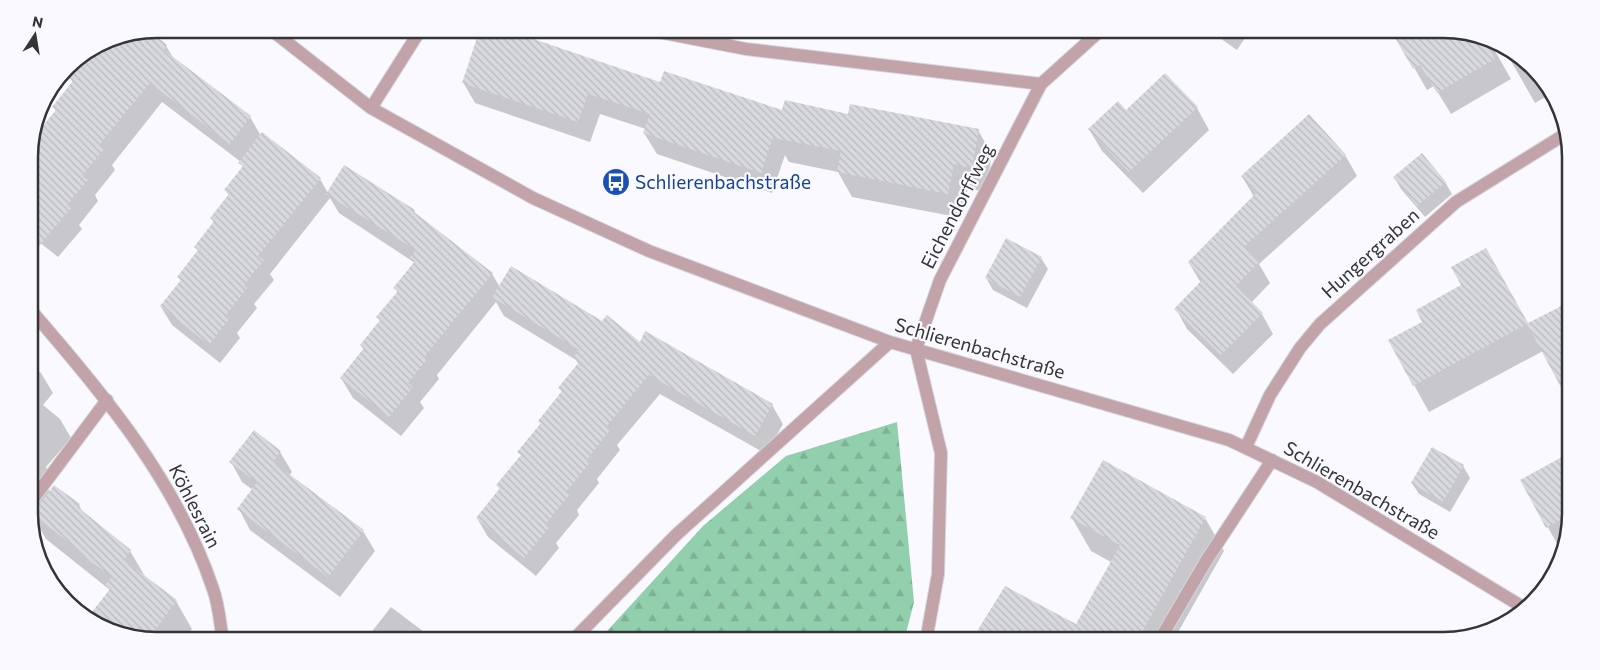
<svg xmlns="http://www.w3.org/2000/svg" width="1600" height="670" font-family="Commissioner,sans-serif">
	<defs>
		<pattern id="forest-firs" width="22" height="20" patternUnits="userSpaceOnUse" patternTransform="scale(1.25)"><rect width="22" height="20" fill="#92cfad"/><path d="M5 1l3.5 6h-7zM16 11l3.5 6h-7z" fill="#7eb295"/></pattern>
		<pattern id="building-back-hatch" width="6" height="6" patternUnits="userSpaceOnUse" patternTransform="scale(1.25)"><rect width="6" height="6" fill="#d8d9de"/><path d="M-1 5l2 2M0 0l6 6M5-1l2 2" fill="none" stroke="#babbbf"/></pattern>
	</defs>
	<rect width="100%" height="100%" fill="#f9f9ff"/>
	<path fill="url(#forest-firs)" d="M 897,422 L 914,602 L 904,641 L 598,641 L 703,526 L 786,456 Z"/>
	<path fill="#0003" d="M 481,29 L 500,29 L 661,84 L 781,111 L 849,115 L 978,130 L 992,155 L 985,192 L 968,188 L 962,218 L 852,197 L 838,172 L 789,162 L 785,155 L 772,193 L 657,154 L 644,133 L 646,129 L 600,114 L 590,142 L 475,103 L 463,82 Z
		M 1207,29 L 1251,29 L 1237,50 Z
		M 1408,29 L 1444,29 L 1487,37 L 1511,79 L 1451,114 L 1434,86 L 1427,90 L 1396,36 Z
		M 147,31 L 166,46 L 174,59 L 250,117 L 261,136 L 320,179 L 328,193 L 414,211 L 417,215 L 492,274 L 500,287 L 640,344 L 772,405 L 783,424 L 766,454 L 660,394 L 617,445 L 620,450 L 597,479 L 599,483 L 577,510 L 579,515 L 556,543 L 559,548 L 536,576 L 488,537 L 477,518 L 500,490 L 498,486 L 522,457 L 519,452 L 541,425 L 539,421 L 562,393 L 560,388 L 579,365 L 576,360 L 504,316 L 496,302 L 437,375 L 439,379 L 420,402 L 424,408 L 401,436 L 353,398 L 341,378 L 364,350 L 361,346 L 380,321 L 378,317 L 398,293 L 395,288 L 415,263 L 339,213 L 330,198 L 270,274 L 274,280 L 254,304 L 257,308 L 237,333 L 240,338 L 220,363 L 172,325 L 161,307 L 181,281 L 179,277 L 199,252 L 196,247 L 214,223 L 211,218 L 229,196 L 226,190 L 243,168 L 241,162 L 162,102 L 112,165 L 115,170 L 95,195 L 98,201 L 79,225 L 82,229 L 58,257 L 29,234 L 56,112 L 54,107 L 73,83 L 70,77 L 88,55 L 86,52 L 108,38 Z
		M 1503,47 L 1545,79 L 1551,94 L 1535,103 Z
		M 1197,108 L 1209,130 L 1143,193 L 1102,151 L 1089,129 L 1126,112 Z
		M 1345,155 L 1357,176 L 1259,264 L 1270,283 L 1251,303 L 1262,314 L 1273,334 L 1233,374 L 1187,329 L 1176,309 L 1201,283 L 1189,263 L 1254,197 L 1242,176 Z
		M 1395,178 L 1445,182 L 1452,194 L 1425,217 L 1401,189 Z
		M 1486,250 L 1543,351 L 1429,412 L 1414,385 L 1424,323 L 1463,286 Z
		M 1041,258 L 1048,269 L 1027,308 L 993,290 L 986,278 Z
		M 30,363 L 41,373 L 53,393 L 43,405 L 60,419 L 71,438 L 46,467 L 48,471 L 42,479 L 50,492 L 79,505 L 83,513 L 130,551 L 146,578 L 176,601 L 192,629 L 183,641 L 156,641 L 108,632 L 110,590 L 46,539 L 34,518 L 33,524 L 30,521 Z
		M 280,452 L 292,472 L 289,476 L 363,531 L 375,551 L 340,597 L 250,530 L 239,509 L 253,490 L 242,482 L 231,462 Z
		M 1571,454 L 1571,514 L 1565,546 L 1560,549 L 1522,481 Z
		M 1463,466 L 1470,478 L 1450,512 L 1419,494 L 1412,483 Z
		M 1072,518 L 1205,518 L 1224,551 L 1173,641 L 972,641 L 1005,588 L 1076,626 L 1111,562 L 1091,551 Z
		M 391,607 L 436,641 L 369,641 L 367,638 Z"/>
	<path fill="url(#building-back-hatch)" d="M 480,29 L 504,29 L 660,82 L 664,71 L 782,110 L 761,173 L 643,133 L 650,114 L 588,94 L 578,122 L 462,83 Z
		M 1390,29 L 1444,29 L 1482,36 L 1495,59 L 1437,93 L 1420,65 L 1413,69 Z
		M 149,30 L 167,45 L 164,50 L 251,116 L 230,144 L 150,83 L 99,145 L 104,149 L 82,176 L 88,180 L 67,205 L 71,208 L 29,258 L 29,148 L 31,140 L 56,110 L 52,107 L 73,81 L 68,77 L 93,48 L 108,38 Z
		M 1165,73 L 1198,107 L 1129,172 L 1088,129 L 1118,101 L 1126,110 Z
		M 785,100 L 848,114 L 850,104 L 979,129 L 972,168 L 954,164 L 948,194 L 837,172 L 841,151 L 773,138 Z
		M 1309,114 L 1346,155 L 1244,247 L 1259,262 L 1236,286 L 1263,313 L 1221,355 L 1174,309 L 1203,279 L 1188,262 L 1256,193 L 1241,176 Z
		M 262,132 L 321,178 L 258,256 L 264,260 L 244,285 L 247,288 L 226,315 L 230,318 L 209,345 L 160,306 L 181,280 L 177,277 L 198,250 L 194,247 L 214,221 L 210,218 L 229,194 L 224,190 L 243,166 L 238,163 Z
		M 1422,153 L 1446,182 L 1417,206 L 1393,177 Z
		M 344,165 L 415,210 L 414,212 L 493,273 L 425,356 L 428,358 L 408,383 L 413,387 L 389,417 L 340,378 L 364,348 L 360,345 L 380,320 L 376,317 L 398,291 L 393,288 L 415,261 L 410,257 L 416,250 L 326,194 Z
		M 1006,238 L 1042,257 L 1020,297 L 985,278 Z
		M 1486,248 L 1528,323 L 1571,301 L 1571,406 L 1527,324 L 1413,386 L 1388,340 L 1422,322 L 1416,310 L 1461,285 L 1451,267 Z
		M 511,266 L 602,321 L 607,315 L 640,342 L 645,331 L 773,404 L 755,436 L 649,375 L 606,427 L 610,430 L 586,461 L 589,464 L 566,492 L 569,495 L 545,525 L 549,528 L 524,558 L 476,518 L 500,488 L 496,485 L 521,455 L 517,452 L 541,423 L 538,421 L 562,391 L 558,388 L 579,362 L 573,357 L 579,350 L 492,297 Z
		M 254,430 L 281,451 L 273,462 L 364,530 L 328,577 L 237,509 L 263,474 L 257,482 L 229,462 Z
		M 1432,447 L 1464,465 L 1443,502 L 1411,483 Z
		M 1571,452 L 1571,514 L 1546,528 L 1520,480 Z
		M 1103,460 L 1206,517 L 1137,641 L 971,641 L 1005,586 L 1076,624 L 1120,545 L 1070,518 Z
		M 30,466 L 41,475 L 30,490 Z
		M 54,485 L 80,504 L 77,510 L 79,508 L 131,550 L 124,560 L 177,600 L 148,640 L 108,632 L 88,617 L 110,589 L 105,585 L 112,576 L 85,558 L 86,556 L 30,512 L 37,508 Z"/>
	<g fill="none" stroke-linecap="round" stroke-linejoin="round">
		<g stroke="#d6d6db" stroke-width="14">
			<path id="minor" d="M 270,29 L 371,108 L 533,198 L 649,251 L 890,342 L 1229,440 L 1317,482 L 1526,609
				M 643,29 L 746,49 L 1041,84
				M 371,108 L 421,29
				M 29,308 C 103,393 177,481 213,589 C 219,605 220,624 223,641
				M 1246,447 L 1270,395 L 1300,348 L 1320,324 L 1456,202 L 1567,133
				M 30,503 L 107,400
				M 572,641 L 676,535 L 890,342
				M 926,641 L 938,574 L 941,453 L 916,349 L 940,280 L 1041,84 L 1102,29
				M 1159,641 L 1206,561 L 1272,460"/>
		</g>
		<use href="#minor" stroke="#c1a3a9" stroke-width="12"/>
	</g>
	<defs>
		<g id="bus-disc" transform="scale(1.4375)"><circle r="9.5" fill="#1a4fb4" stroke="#f9f9ff"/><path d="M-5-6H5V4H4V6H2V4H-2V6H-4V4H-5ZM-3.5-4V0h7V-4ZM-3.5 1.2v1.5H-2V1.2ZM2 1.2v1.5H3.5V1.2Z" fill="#fff"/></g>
	</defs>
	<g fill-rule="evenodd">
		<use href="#bus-disc" x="616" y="182"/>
	</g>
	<g text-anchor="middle" stroke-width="4.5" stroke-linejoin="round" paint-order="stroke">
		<g font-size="19" fill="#164399" stroke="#f9f9ff" text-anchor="start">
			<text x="635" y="189">Schlierenbachstraße</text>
		</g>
		<g font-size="19" fill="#343537" stroke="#f9f9ff">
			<text transform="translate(957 206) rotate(-63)" y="7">Eichendorffweg</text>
			<text transform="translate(1370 253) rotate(-42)" y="7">Hungergraben</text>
			<text transform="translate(980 348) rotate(16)" y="7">Schlierenbachstraße</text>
			<text transform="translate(1362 490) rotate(30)" y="7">Schlierenbachstraße</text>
			<text transform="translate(195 506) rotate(63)" y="7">Köhlesrain</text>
		</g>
	</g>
	<path d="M0 0H1600V670H0ZM157 38H1443A119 119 0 0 1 1562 157V513A119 119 0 0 1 1443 632H157A119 119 0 0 1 38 513V157A119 119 0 0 1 157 38Z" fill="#f9f9ff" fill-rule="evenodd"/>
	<path fill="none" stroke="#343537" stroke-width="2.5" d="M157 38H1443A119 119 0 0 1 1562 157V513A119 119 0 0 1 1443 632H157A119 119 0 0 1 38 513V157A119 119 0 0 1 157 38Z"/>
	<g transform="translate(35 35) rotate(12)" stroke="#f9f9ff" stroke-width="4" paint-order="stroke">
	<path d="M0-4L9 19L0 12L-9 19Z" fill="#343537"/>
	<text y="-8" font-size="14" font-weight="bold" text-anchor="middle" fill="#343537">N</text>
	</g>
</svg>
